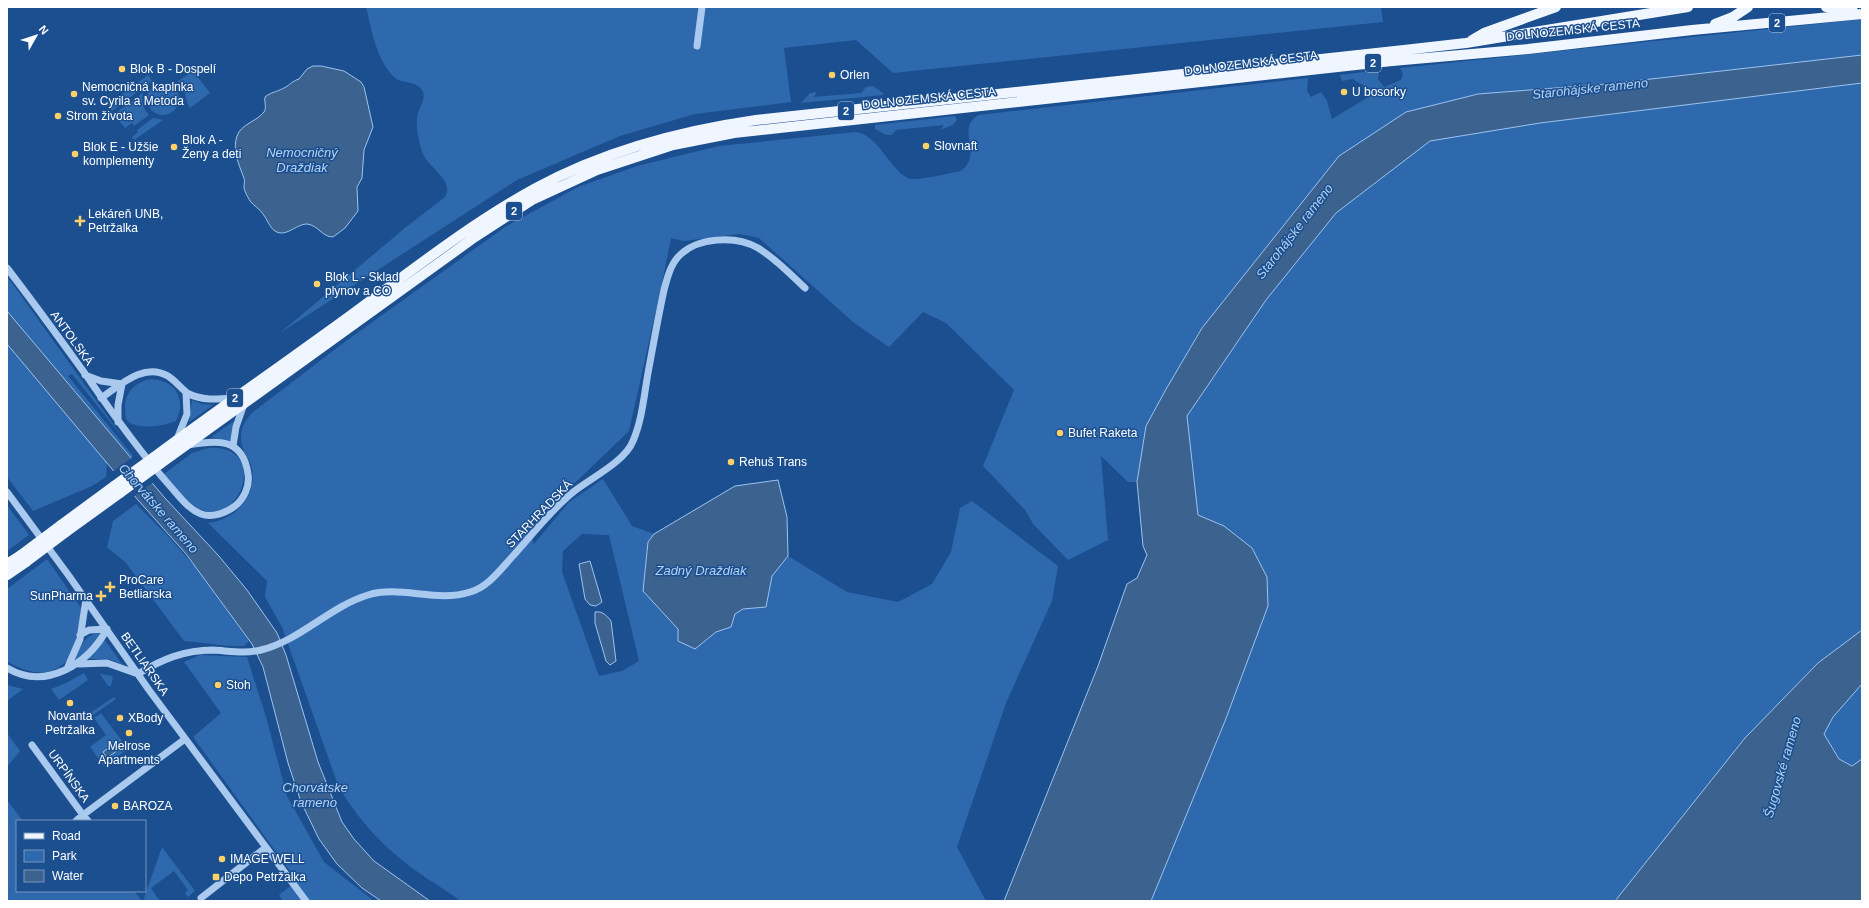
<svg xmlns="http://www.w3.org/2000/svg" width="1869" height="908" font-family="Arial,sans-serif">
	<rect width="100%" height="100%" fill="#1b4f8f"/>
	<path fill="#2e69ad" fill-rule="evenodd" d="M 366,7 L 1381,7 L 1383,22 L 893,73 L 856,40 L 784,48 L 791,102 L 695,114 L 620,136 L 517,180 L 280,333 L 406,227 L 445,197 C 455,181 429,168 423,154 C 419,143 416,129 417,118 C 418,109 426,100 423,92 C 417,79 402,85 394,77 C 376,59 372,31 366,7 Z
		M 1862,19 L 1862,55 L 1607,84 L 1478,94 L 1406,112 L 1339,156 L 1202,328 L 1165,391 L 1147,426 L 1137,482 L 1128,482 L 1101,456 L 1108,540 L 1068,560 L 1033,524 L 1026,511 L 983,466 L 1014,390 L 946,323 L 923,312 L 889,347 L 853,322 L 759,238 L 739,234 L 684,241 L 671,238 L 661,288 L 629,431 L 578,480 L 549,504 L 528,527 L 534,544 L 569,502 L 603,479 L 632,526 L 654,534 L 648,542 L 643,591 L 678,629 L 706,641 L 716,632 L 731,627 L 735,614 L 742,609 L 766,607 L 772,576 L 788,556 L 847,592 L 898,602 L 932,584 L 951,552 L 960,508 L 972,501 L 1058,566 L 1052,601 L 1006,703 L 957,847 L 986,901 L 461,901 C 440,886 416,873 396,855 C 373,836 355,813 339,788 L 282,627 L 265,597 L 267,581 L 208,523 C 236,520 259,495 251,465 C 248,456 240,447 241,437 C 241,427 246,419 253,412 L 346,341 L 505,227 L 578,187 L 637,166 L 719,146 L 856,132 C 880,135 893,177 912,179 C 924,180 948,173 961,171 C 984,153 955,130 978,115 L 1308,78 L 1307,91 L 1311,97 L 1321,92 L 1327,101 L 1332,119 L 1375,93 L 1353,79 L 1342,81 L 1340,75 L 1379,70 L 1378,79 L 1384,87 L 1401,80 L 1403,74 L 1400,68 ZM 582,534 L 609,535 L 639,661 L 622,671 L 599,676 L 562,572 L 563,551 Z
		M 193,71 L 210,93 L 190,108 C 184,99 187,91 178,81 Z
		M 148,75 L 152,81 L 112,111 L 108,105 Z
		M 1862,83 L 1862,759 L 1852,766 L 1839,759 L 1824,734 L 1833,718 L 1745,738 L 1615,901 L 1151,901 L 1225,721 L 1224,526 L 1198,515 L 1187,416 L 1266,300 L 1336,213 L 1430,141 L 1540,123 Z
		M147 99a16 16 0 1 1 32 0a16 16 0 1 1-32 0Z
		M 873,86 L 883,93 L 883,95 L 801,103 L 810,93 L 817,92 L 814,97 L 861,93 L 866,87 Z
		M 143,93 C 141,102 143,108 149,115 L 134,126 L 132,123 L 125,128 L 114,114 Z
		M 955,116 L 957,120 L 953,125 L 940,130 L 944,125 L 896,130 L 892,135 L 886,135 L 875,129 L 875,125 Z
		M 153,118 L 163,120 L 134,140 L 132,137 L 138,132 L 137,130 Z
		M 7,276 L 123,438 L 72,374 L 68,376 L 133,456 L 131,458 L 7,311 Z
		M 7,344 L 107,463 L 106,477 L 92,486 L 33,511 L 7,477 Z
		M 150,379 C 175,380 187,398 176,421 C 164,426 134,431 126,419 C 122,399 129,384 150,379 Z
		M 192,400 L 202,404 L 213,405 L 189,422 Z
		M 234,421 L 230,442 L 211,437 Z
		M 208,448 C 271,444 240,529 199,509 C 185,501 175,486 164,474 L 192,453 Z
		M 136,504 L 167,535 L 195,567 L 249,641 L 244,646 C 223,647 204,642 184,641 L 126,563 L 107,547 L 113,521 Z
		M 7,505 L 29,535 L 7,551 Z
		M 47,559 L 81,608 C 80,619 76,650 69,659 C 51,679 27,674 7,661 L 7,589 Z
		M 98,632 L 100,633 L 97,641 L 74,663 C 81,646 80,640 98,632 Z
		M 104,639 L 122,664 L 109,659 L 86,659 L 97,650 Z
		M 200,655 L 247,657 L 266,717 L 287,796 L 324,862 L 374,901 L 283,901 L 279,895 L 297,881 L 193,737 L 221,713 L 184,662 Z
		M 84,673 L 88,680 L 59,700 L 52,690 L 51,689 L 66,683 Z
		M 100,674 L 113,676 L 111,686 L 108,686 Z
		M 7,685 L 23,689 L 7,701 Z
		M 114,697 L 116,699 L 89,718 L 87,715 Z
		M 101,713 L 128,749 L 104,766 L 90,747 L 106,735 L 94,718 Z
		M 7,733 L 20,751 L 7,767 Z
		M 7,800 L 23,821 L 17,821 L 17,891 L 134,891 L 142,901 L 7,901 Z
		M 162,847 L 195,891 L 188,897 L 185,893 L 188,890 L 174,871 L 151,888 L 159,900 L 143,901 Z"/>
	<path fill="#3c6290" stroke="#9cc4f0" d="M 1862,55 L 1862,83 L 1540,123 L 1430,141 L 1336,213 L 1266,300 L 1187,416 L 1198,515 L 1224,526 L 1252,548 L 1267,577 L 1268,606 L 1225,721 L 1151,901 L 1004,901 L 1098,666 L 1127,584 L 1137,578 L 1147,555 L 1143,546 L 1137,482 L 1146,426 L 1165,391 L 1202,328 L 1339,156 L 1406,112 L 1478,94 L 1607,84 Z
		M 313,66 L 321,66 L 344,71 L 361,82 L 364,87 L 373,127 L 364,150 L 362,178 L 357,187 L 358,211 L 345,228 L 333,237 C 322,237 318,225 307,224 C 296,224 286,238 275,231 C 270,228 267,219 263,214 C 260,209 254,206 250,201 C 248,197 244,191 244,187 C 244,184 245,181 244,178 C 239,165 232,150 237,136 C 241,124 256,122 264,112 C 267,108 264,102 265,97 C 271,92 277,92 284,88 C 290,85 292,81 299,79 L 307,69 Z
		M 7,311 L 164,497 L 218,555 L 247,590 L 277,633 L 286,655 L 318,762 L 342,822 L 354,839 L 374,861 L 430,901 L 381,901 L 362,888 L 337,864 L 319,839 L 301,802 L 288,763 L 263,667 L 252,644 L 186,554 L 138,500 L 7,344 Z
		M 778,480 L 787,517 L 788,556 L 772,576 L 766,607 L 743,609 L 735,614 L 731,627 L 716,632 L 695,649 L 678,641 L 678,629 L 643,591 L 648,542 L 654,534 L 735,486 Z
		M 590,561 L 602,602 L 596,606 L 590,605 L 585,599 L 579,564 Z
		M 595,612 C 603,611 606,615 611,621 L 616,661 L 610,665 L 606,661 L 595,623 Z
		M 1862,630 L 1862,684 L 1833,717 L 1824,734 L 1839,759 L 1852,766 L 1862,759 L 1862,901 L 1615,901 L 1745,738 L 1818,663 Z
		M 114,744 L 118,750 L 107,758 L 103,752 Z"/>
	<path fill="#1b4f8f" d="M 133,457 L 154,482 L 133,497 L 112,472 Z"/>
	<g fill="none" stroke-linecap="round" stroke-linejoin="round">
		<path stroke="#a9c9ee" stroke-width="7" d="M 697,46 L 702,7
			M 7,268 C 34,303 60,339 86,375 C 112,413 139,451 170,486 C 179,496 188,509 201,514 C 212,518 226,513 235,506 C 244,499 250,486 248,474 C 243,437 216,440 188,445
			M 85,375 L 101,381 L 122,384
			M 101,398 C 120,385 144,362 168,376 C 176,381 183,391 189,394 C 203,401 220,399 235,398
			M 118,422 L 118,405 L 122,384
			M 177,439 L 187,414 L 186,393
			M 233,446 L 236,427 L 244,404
			M 7,492 L 69,576 L 149,690 L 306,901
			M 80,635 L 89,630 L 107,629
			M 79,664 L 107,663 L 138,674
			M 7,668 C 46,691 88,664 107,629
			M 67,669 L 80,639 L 86,599
			M 138,674 C 162,659 185,650 213,650 C 230,651 245,654 261,650 C 301,640 329,607 368,595 C 400,585 437,603 470,592 C 488,587 500,570 512,557 C 531,536 550,511 572,493 C 589,479 625,462 633,441 C 642,420 644,396 648,373 C 653,346 658,318 664,290 C 667,279 670,266 678,257 C 696,237 736,235 758,248 C 776,259 790,274 805,288
			M 32,745 L 83,815 L 185,739
			M 76,821 L 83,815 L 88,821
			M 201,898 L 265,848"/>
		<path stroke="#f0f6ff" stroke-width="10" d="M 1826,7 L 1853,11
			M 1715,24 L 1733,17 L 1748,7
			M 1472,40 L 1484,33 L 1556,7
			M 154,457 C 219,409 285,363 351,315 C 411,271 470,224 536,188 C 604,151 679,131 756,120 L 1404,50 L 1466,43 L 1688,7
			M 160,464 L 475,237 L 532,200 L 597,170 L 673,145 L 734,133 L 1392,61 L 1528,49 L 1692,30 L 1862,14
			M 61,525 L 114,486
			M 66,532 L 120,493
			M 7,564 L 21,555
			M 7,575 L 26,562"/>
		<path stroke="#f0f6ff" stroke-width="10" d="M 114,486 L 154,457
			M 120,493 L 160,464
			M 21,555 L 61,525
			M 26,562 L 66,532"/>
	</g>
	<g fill="#ffd166" stroke="#1b4f8f" stroke-width="1.5">
		<circle cx="122" cy="69" r="4"/>
		<circle cx="832" cy="75" r="4"/>
		<circle cx="1344" cy="92" r="4"/>
		<circle cx="74" cy="94" r="4"/>
		<circle cx="58" cy="116" r="4"/>
		<circle cx="926" cy="146" r="4"/>
		<circle cx="174" cy="147" r="4"/>
		<circle cx="75" cy="154" r="4"/>
		<path d="M78 215h4v4h4v4h-4v4h-4v-4h-4v-4h4z"/>
		<circle cx="317" cy="284" r="4"/>
		<circle cx="1060" cy="433" r="4"/>
		<circle cx="731" cy="462" r="4"/>
		<path d="M108 581h4v4h4v4h-4v4h-4v-4h-4v-4h4z"/>
		<path d="M99 590h4v4h4v4h-4v4h-4v-4h-4v-4h4z"/>
		<circle cx="218" cy="685" r="4"/>
		<circle cx="70" cy="703" r="4"/>
		<circle cx="120" cy="718" r="4"/>
		<circle cx="129" cy="733" r="4"/>
		<circle cx="115" cy="806" r="4"/>
		<circle cx="222" cy="859" r="4"/>
		<rect x="212" y="873" width="8" height="8" rx="2"/>
	</g>
	<g text-anchor="middle" stroke-width="3" stroke-linejoin="round" paint-order="stroke">
		<g fill="#1b4f8f" stroke="#bbcadd" stroke-width="1">
			<rect x="1769" y="14" width="16" height="18" rx="3"/>
			<rect x="1365" y="54" width="16" height="18" rx="3"/>
			<rect x="838" y="102" width="16" height="18" rx="3"/>
			<rect x="506" y="202" width="16" height="18" rx="3"/>
			<rect x="227" y="389" width="16" height="18" rx="3"/>
		</g>
		<g font-size="11" font-weight="bold" fill="#fff">
			<text x="1777" y="27">2</text>
			<text x="1373" y="67">2</text>
			<text x="846" y="115">2</text>
			<text x="514" y="215">2</text>
			<text x="235" y="402">2</text>
		</g>
		<g font-size="12" fill="#fff" stroke="#1b4f8f">
			<text transform="translate(1573 30) rotate(-6)" y="4">DOLNOZEMSKÁ CESTA</text>
			<text transform="translate(1251 63) rotate(-7)" y="4">DOLNOZEMSKÁ CESTA</text>
			<text transform="translate(929 98) rotate(-6)" y="4">DOLNOZEMSKÁ CESTA</text>
			<text transform="translate(72 338) rotate(54)" y="4">ANTOLSKÁ</text>
			<text transform="translate(539 514) rotate(-46)" y="4">STARHRADSKÁ</text>
			<text transform="translate(145 664) rotate(55)" y="4">BETLIARSKA</text>
			<text transform="translate(69 776) rotate(54)" y="4">URPÍNSKA</text>
		</g>
		<g font-size="12" fill="#fff" stroke="#1b4f8f" text-anchor="start">
			<text x="130" y="73">Blok B - Dospelí</text>
			<text x="840" y="79">Orlen</text>
			<text x="82" y="91">Nemocničná kaplnka<tspan x="82" dy="14">sv. Cyrila a Metoda</tspan></text>
			<text x="1352" y="96">U bosorky</text>
			<text x="66" y="120">Strom života</text>
			<text x="182" y="144">Blok A -<tspan x="182" dy="14">Ženy a deti</tspan></text>
			<text x="934" y="150">Slovnaft</text>
			<text x="83" y="151">Blok E - Užšie<tspan x="83" dy="14">komplementy</tspan></text>
			<text x="88" y="218">Lekáreň UNB,<tspan x="88" dy="14">Petržalka</tspan></text>
			<text x="325" y="281">Blok L - Sklad<tspan x="325" dy="14">plynov a CO</tspan></text>
			<text x="1068" y="437">Bufet Raketa</text>
			<text x="739" y="466">Rehuš Trans</text>
			<text x="119" y="584">ProCare<tspan x="119" dy="14">Betliarska</tspan></text>
			<text x="93" y="600" text-anchor="end">SunPharma</text>
			<text x="226" y="689">Stoh</text>
			<text x="70" y="720" text-anchor="middle">Novanta<tspan x="70" dy="14">Petržalka</tspan></text>
			<text x="128" y="722">XBody</text>
			<text x="129" y="750" text-anchor="middle">Melrose<tspan x="129" dy="14">Apartments</tspan></text>
			<text x="123" y="810">BAROZA</text>
			<text x="230" y="863">IMAGE WELL</text>
			<text x="224" y="881">Depo Petržalka</text>
		</g>
		<g font-size="13" font-style="italic" fill="#b5d3f5" stroke="#1b4f8f">
			<text transform="translate(1590 88) rotate(-6)" y="5">Starohájske rameno</text>
			<text x="302" y="157">Nemocničný<tspan x="302" dy="15">Draždiak</tspan></text>
			<text transform="translate(1294 231) rotate(-52)" y="5">Starohájske rameno</text>
			<text transform="translate(159 508) rotate(49)" y="5">Chorvátske rameno</text>
			<text x="701" y="575">Zadný Draždiak</text>
			<text transform="translate(1782 767) rotate(-74)" y="5">Šugovské rameno</text>
			<text x="315" y="792">Chorvátske<tspan x="315" dy="15">rameno</tspan></text>
		</g>
	</g>
	<rect width="1869" height="908" fill="none" stroke="#ffffff" stroke-width="16"/>
	<rect x="16" y="820" width="130" height="72" fill="#1b4f8f" stroke="#7695bc"/>
	<rect x="24" y="833" width="20" height="6" fill="#f0f6ff" stroke="#7695bc"/>
	<text x="52" y="840" font-size="12" fill="#ffffff">Road</text>
	<rect x="24" y="850" width="20" height="12" fill="#2e69ad" stroke="#7695bc"/>
	<text x="52" y="860" font-size="12" fill="#ffffff">Park</text>
	<rect x="24" y="870" width="20" height="12" fill="#3c6290" stroke="#7695bc"/>
	<text x="52" y="880" font-size="12" fill="#ffffff">Water</text>
	<g transform="translate(36 36) rotate(51)" stroke="#1b4f8f" stroke-width="3" paint-order="stroke">
	<path d="M0-3L7 15L0 10L-7 15Z" fill="#ffffff"/>
	<text y="-6" font-size="11" font-weight="bold" text-anchor="middle" fill="#ffffff">N</text>
	</g>
</svg>
